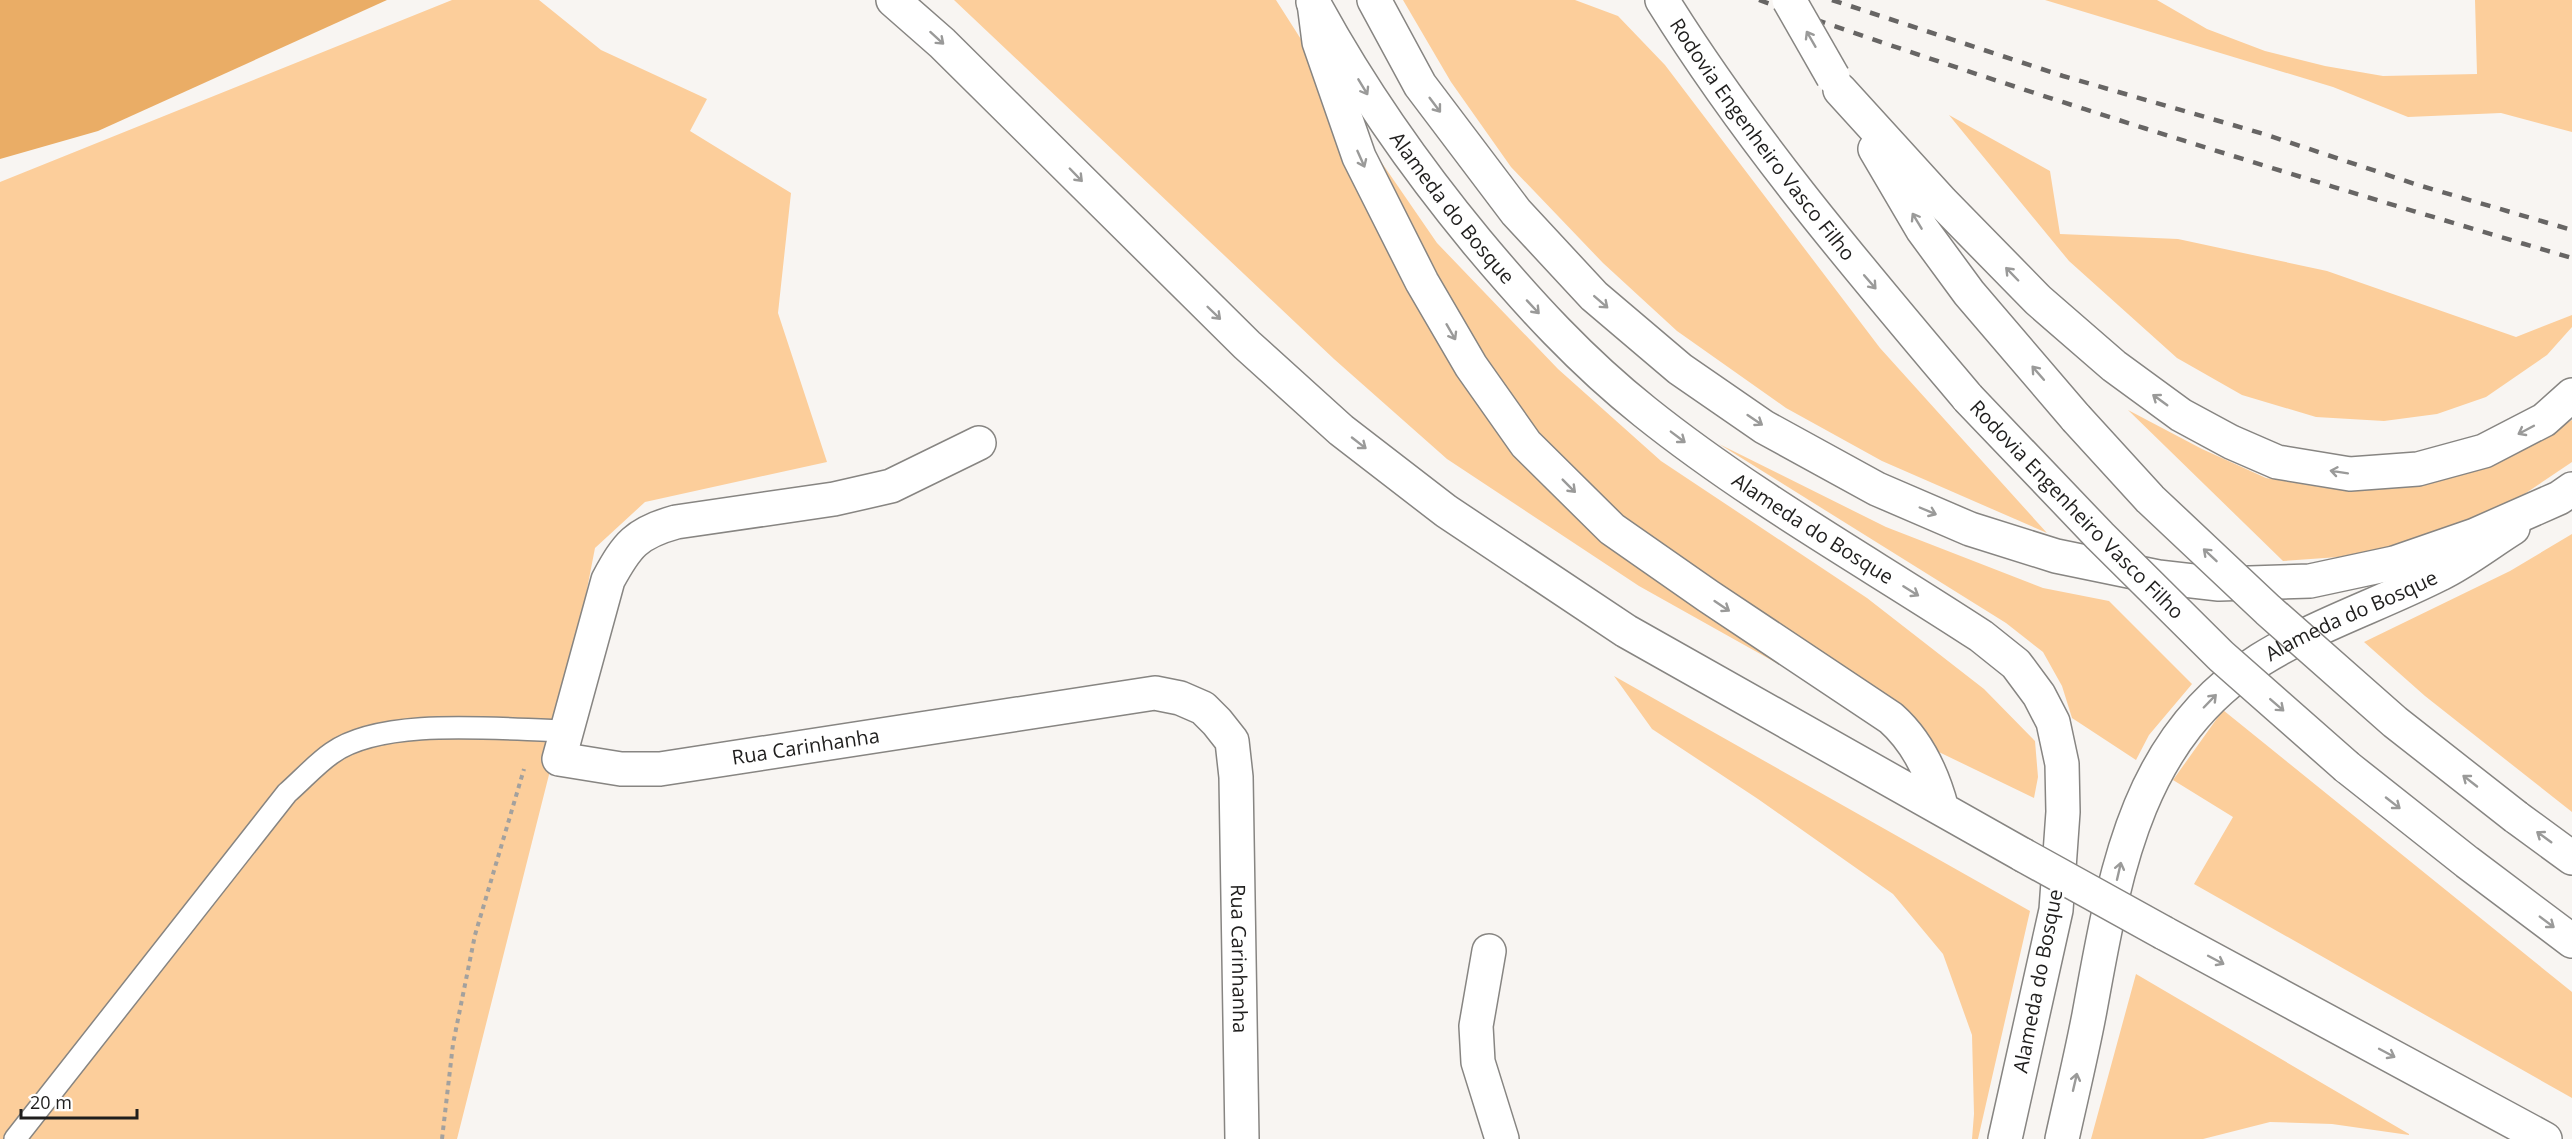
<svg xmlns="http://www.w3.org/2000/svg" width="2572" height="1139" font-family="'Open Sans',sans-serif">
	<rect width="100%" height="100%" fill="#f8f5f2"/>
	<path fill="#fcce9b" d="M 452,0 L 539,0 L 601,50 L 707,99 L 690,131 L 791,193 L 778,313 L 827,462 L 645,502 L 595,548 L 557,743 L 457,1139 L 0,1139 L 0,182 Z
		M 954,0 L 1276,0 L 1353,121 L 1437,243 L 1558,369 L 1661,461 L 1867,598 L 1984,689 L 2035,741 L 2038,777 L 2034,798 L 1914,740 L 1639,586 L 1447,459 L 1334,359 Z
		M 1403,0 L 1575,0 L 1618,16 L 1665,65 L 1880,348 L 2047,533 L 1882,461 L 1786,408 L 1677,331 L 1603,263 L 1511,167 L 1451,82 Z
		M 2045,0 L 2157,0 L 2207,29 L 2265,51 L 2325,66 L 2383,76 L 2477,74 L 2475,0 L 2572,0 L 2572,132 L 2501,113 L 2408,117 L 2333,87 Z
		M 1949,115 L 2050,171 L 2060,234 L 2178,239 L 2327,271 L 2516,337 L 2572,315 L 2572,327 L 2547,355 L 2486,397 L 2437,414 L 2384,421 L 2316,417 L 2242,395 L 2177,358 L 2069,261 Z
		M 2128,410 L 2202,449 L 2266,478 L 2327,488 L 2391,487 L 2518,452 L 2572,420 L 2572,462 L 2517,499 L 2451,527 L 2398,545 L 2339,557 L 2283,561 Z
		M 1719,444 L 1886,527 L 2043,588 L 2109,601 L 2192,684 L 2149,735 L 2136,760 L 2072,718 L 2062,686 L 2043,652 L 2006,623 Z
		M 2572,534 L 2572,812 L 2425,696 L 2364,642 L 2510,571 Z
		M 1614,676 L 2030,911 L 1978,1139 L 1972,1139 L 1974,1114 L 1972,1035 L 1943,954 L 1893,894 L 1758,799 L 1652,729 Z
		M 2223,710 L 2572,992 L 2572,1098 L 2194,884 L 2233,817 L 2173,780 Z
		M 2136,974 L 2409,1134 L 2409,1135 L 2332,1124 L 2270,1122 L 2203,1139 L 2091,1139 Z"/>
	<path fill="#eaad66" d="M 0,0 L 387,0 L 98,131 L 0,159 Z"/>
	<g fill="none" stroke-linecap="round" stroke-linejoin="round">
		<g stroke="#878582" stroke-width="24">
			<path id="service" d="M 15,1139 L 287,793 C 302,780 316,764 332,753 C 384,716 503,730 567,731"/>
		</g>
		<g stroke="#878582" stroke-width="36">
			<g id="minor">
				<path id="s1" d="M 979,443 L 891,486 L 834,499 L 676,522 C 636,533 627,545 608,580 L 559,759 L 621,769 L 660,769 L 1155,693 L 1180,698 L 1203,708 L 1217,722 L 1232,741 L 1236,777 L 1242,1139"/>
				<path d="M 1489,951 L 1476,1026 L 1478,1062 L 1502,1139"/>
			</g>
		</g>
		<g stroke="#878582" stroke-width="36">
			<g id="tertiary">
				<path id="s2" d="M 1313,2 C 1359,87 1415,167 1477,242 C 1528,303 1582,362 1645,412 C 1750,496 1868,562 1981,636 L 2016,664 L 2039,695 L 2053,722 L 2062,764 L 2063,812 L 2056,910 L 2005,1139"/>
				<path id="s3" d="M 2062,1139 C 2071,1098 2081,1057 2089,1015 C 2114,880 2133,740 2260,660 C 2316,625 2381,604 2440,574 C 2465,562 2489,543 2513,528"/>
			</g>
		</g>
		<g stroke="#878582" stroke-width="36">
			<path id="secondary" d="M 1374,0 L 1420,85 L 1516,212 L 1594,296 L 1680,369 L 1764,427 L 1877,489 L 1970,529 L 2056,556 L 2158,577 L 2219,584 L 2310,581 L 2394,563 L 2475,535 L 2559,498 L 2572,489"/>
		</g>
		<g stroke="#878582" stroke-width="36">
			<path id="primary" d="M 893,0 L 942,43 L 1247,345 L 1341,430 L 1446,511 L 1626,631 L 2023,855
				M 1314,3 L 1319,42 L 1359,157 L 1422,282 L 1471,366 L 1526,444 L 1612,529 L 1708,596 L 1891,718 C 1918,742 1933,775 1942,809
				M 2164,933 L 2545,1139"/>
		</g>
		<g stroke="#878582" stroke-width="36">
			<g id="motorway">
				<path id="s4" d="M 1662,0 C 1751,143 1860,270 1968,398"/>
				<path d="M 1840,90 L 1942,202 L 2038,300 L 2114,366 L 2181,415 L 2231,442 L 2277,462 L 2350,474 L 2418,469 L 2484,451 L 2544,420 L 2572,395"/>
				<path d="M 1875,149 L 1922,229 L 1969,293 L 2076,418"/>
				<path d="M 2347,767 L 2467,862 L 2572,941"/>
				<path d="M 2516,817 L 2572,858"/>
			</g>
		</g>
		<path stroke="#a3a19e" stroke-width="4" stroke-dasharray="4.5 4.5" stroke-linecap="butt" d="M 442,1139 L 453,1044 L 475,935 L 524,769"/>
		<use href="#service" stroke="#fff" stroke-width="21"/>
		<use href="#minor" stroke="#fff" stroke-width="33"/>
		<use href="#tertiary" stroke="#fff" stroke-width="33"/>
		<use href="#secondary" stroke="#fff" stroke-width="33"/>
		<use href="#primary" stroke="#fff" stroke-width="33"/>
		<use href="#motorway" stroke="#fff" stroke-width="33"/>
		<path stroke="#676564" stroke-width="4.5" stroke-dasharray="10 10" stroke-linecap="butt" d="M 1759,0 C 2027,94 2299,178 2572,258
			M 1832,0 L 2063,76 L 2264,134 L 2418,185 L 2572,230"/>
		<g stroke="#878582" stroke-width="36" stroke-linecap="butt">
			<path id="primary-bridge" d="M 2023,855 L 2164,933"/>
		</g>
		<g stroke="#878582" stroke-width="36" stroke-linecap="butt">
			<g id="motorway-bridge">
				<path d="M 1789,0 L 1833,77"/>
				<path id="s5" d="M 1968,398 L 2100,536 L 2221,656 L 2347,767"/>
				<path d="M 2076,418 L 2150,499 L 2268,610 L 2395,722 L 2516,817"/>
			</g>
		</g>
		<use href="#primary-bridge" stroke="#fff" stroke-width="33"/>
		<use href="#motorway-bridge" stroke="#fff" stroke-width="33"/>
	</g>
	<defs><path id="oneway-shaft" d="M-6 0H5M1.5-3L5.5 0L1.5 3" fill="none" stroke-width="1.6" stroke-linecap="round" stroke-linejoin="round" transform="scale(1.5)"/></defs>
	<g stroke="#9a9a99">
		<use href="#oneway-shaft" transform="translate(937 38) rotate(42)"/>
		<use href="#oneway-shaft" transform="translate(1811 39) rotate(-120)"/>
		<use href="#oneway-shaft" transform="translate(1363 87) rotate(59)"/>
		<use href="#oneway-shaft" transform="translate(1435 105) rotate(53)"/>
		<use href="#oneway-shaft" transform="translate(1361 159) rotate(66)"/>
		<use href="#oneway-shaft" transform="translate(1076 175) rotate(46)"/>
		<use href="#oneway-shaft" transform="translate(1917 221) rotate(-121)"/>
		<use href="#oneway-shaft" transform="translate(2012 274) rotate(-134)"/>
		<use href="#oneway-shaft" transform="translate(1870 282) rotate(49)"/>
		<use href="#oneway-shaft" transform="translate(1601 302) rotate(41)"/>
		<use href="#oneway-shaft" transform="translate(1533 307) rotate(47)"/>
		<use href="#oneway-shaft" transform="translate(1214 313) rotate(44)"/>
		<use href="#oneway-shaft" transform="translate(1451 332) rotate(60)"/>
		<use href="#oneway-shaft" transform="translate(2038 373) rotate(-131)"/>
		<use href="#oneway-shaft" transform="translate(2160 400) rotate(-144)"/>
		<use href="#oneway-shaft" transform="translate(1755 420) rotate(34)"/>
		<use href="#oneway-shaft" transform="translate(2526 430) rotate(152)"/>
		<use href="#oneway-shaft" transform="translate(1678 437) rotate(37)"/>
		<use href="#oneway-shaft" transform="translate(1359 443) rotate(38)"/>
		<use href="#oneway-shaft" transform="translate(2339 472) rotate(-171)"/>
		<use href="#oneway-shaft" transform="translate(1569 486) rotate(45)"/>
		<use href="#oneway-shaft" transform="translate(1928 511) rotate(23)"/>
		<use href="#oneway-shaft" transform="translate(2210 555) rotate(-137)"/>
		<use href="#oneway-shaft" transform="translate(1911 591) rotate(32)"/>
		<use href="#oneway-shaft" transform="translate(1722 606) rotate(34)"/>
		<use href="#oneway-shaft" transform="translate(2210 701) rotate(-46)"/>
		<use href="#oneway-shaft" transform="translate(2277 705) rotate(41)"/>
		<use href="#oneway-shaft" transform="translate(2470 781) rotate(-142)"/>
		<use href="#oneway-shaft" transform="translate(2393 803) rotate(38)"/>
		<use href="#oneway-shaft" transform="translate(2544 837) rotate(-144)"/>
		<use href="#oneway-shaft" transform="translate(2119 871) rotate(-77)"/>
		<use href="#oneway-shaft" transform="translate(2547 922) rotate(37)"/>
		<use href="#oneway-shaft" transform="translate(2216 960) rotate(28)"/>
		<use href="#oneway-shaft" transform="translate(2387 1053) rotate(28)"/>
		<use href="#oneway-shaft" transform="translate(2075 1082) rotate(-77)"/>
	</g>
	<g text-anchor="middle" stroke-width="6" stroke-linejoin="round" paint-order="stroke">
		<g font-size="20" fill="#1f1e1d" stroke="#fff">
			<text dy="7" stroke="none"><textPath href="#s4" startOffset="172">Rodovia Engenheiro Vasco Filho</textPath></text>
			<text dy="7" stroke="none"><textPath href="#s2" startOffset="249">Alameda do Bosque</textPath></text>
			<text dy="7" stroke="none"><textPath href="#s5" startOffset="156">Rodovia Engenheiro Vasco Filho</textPath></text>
			<text dy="7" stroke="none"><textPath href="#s2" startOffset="735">Alameda do Bosque</textPath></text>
			<text dy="7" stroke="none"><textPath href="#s3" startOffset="636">Alameda do Bosque</textPath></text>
			<text dy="7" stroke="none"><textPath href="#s1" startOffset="844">Rua Carinhanha</textPath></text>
			<text dy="7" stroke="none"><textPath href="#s1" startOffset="1510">Rua Carinhanha</textPath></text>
			<text transform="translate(2038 981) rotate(-79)" y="7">Alameda do Bosque</text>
		</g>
	</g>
	<path d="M21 1109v9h116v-9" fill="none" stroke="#1f1e1d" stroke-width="3"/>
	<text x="30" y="1109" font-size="18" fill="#1f1e1d" stroke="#ffffff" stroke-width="4.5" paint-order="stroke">20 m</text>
</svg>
